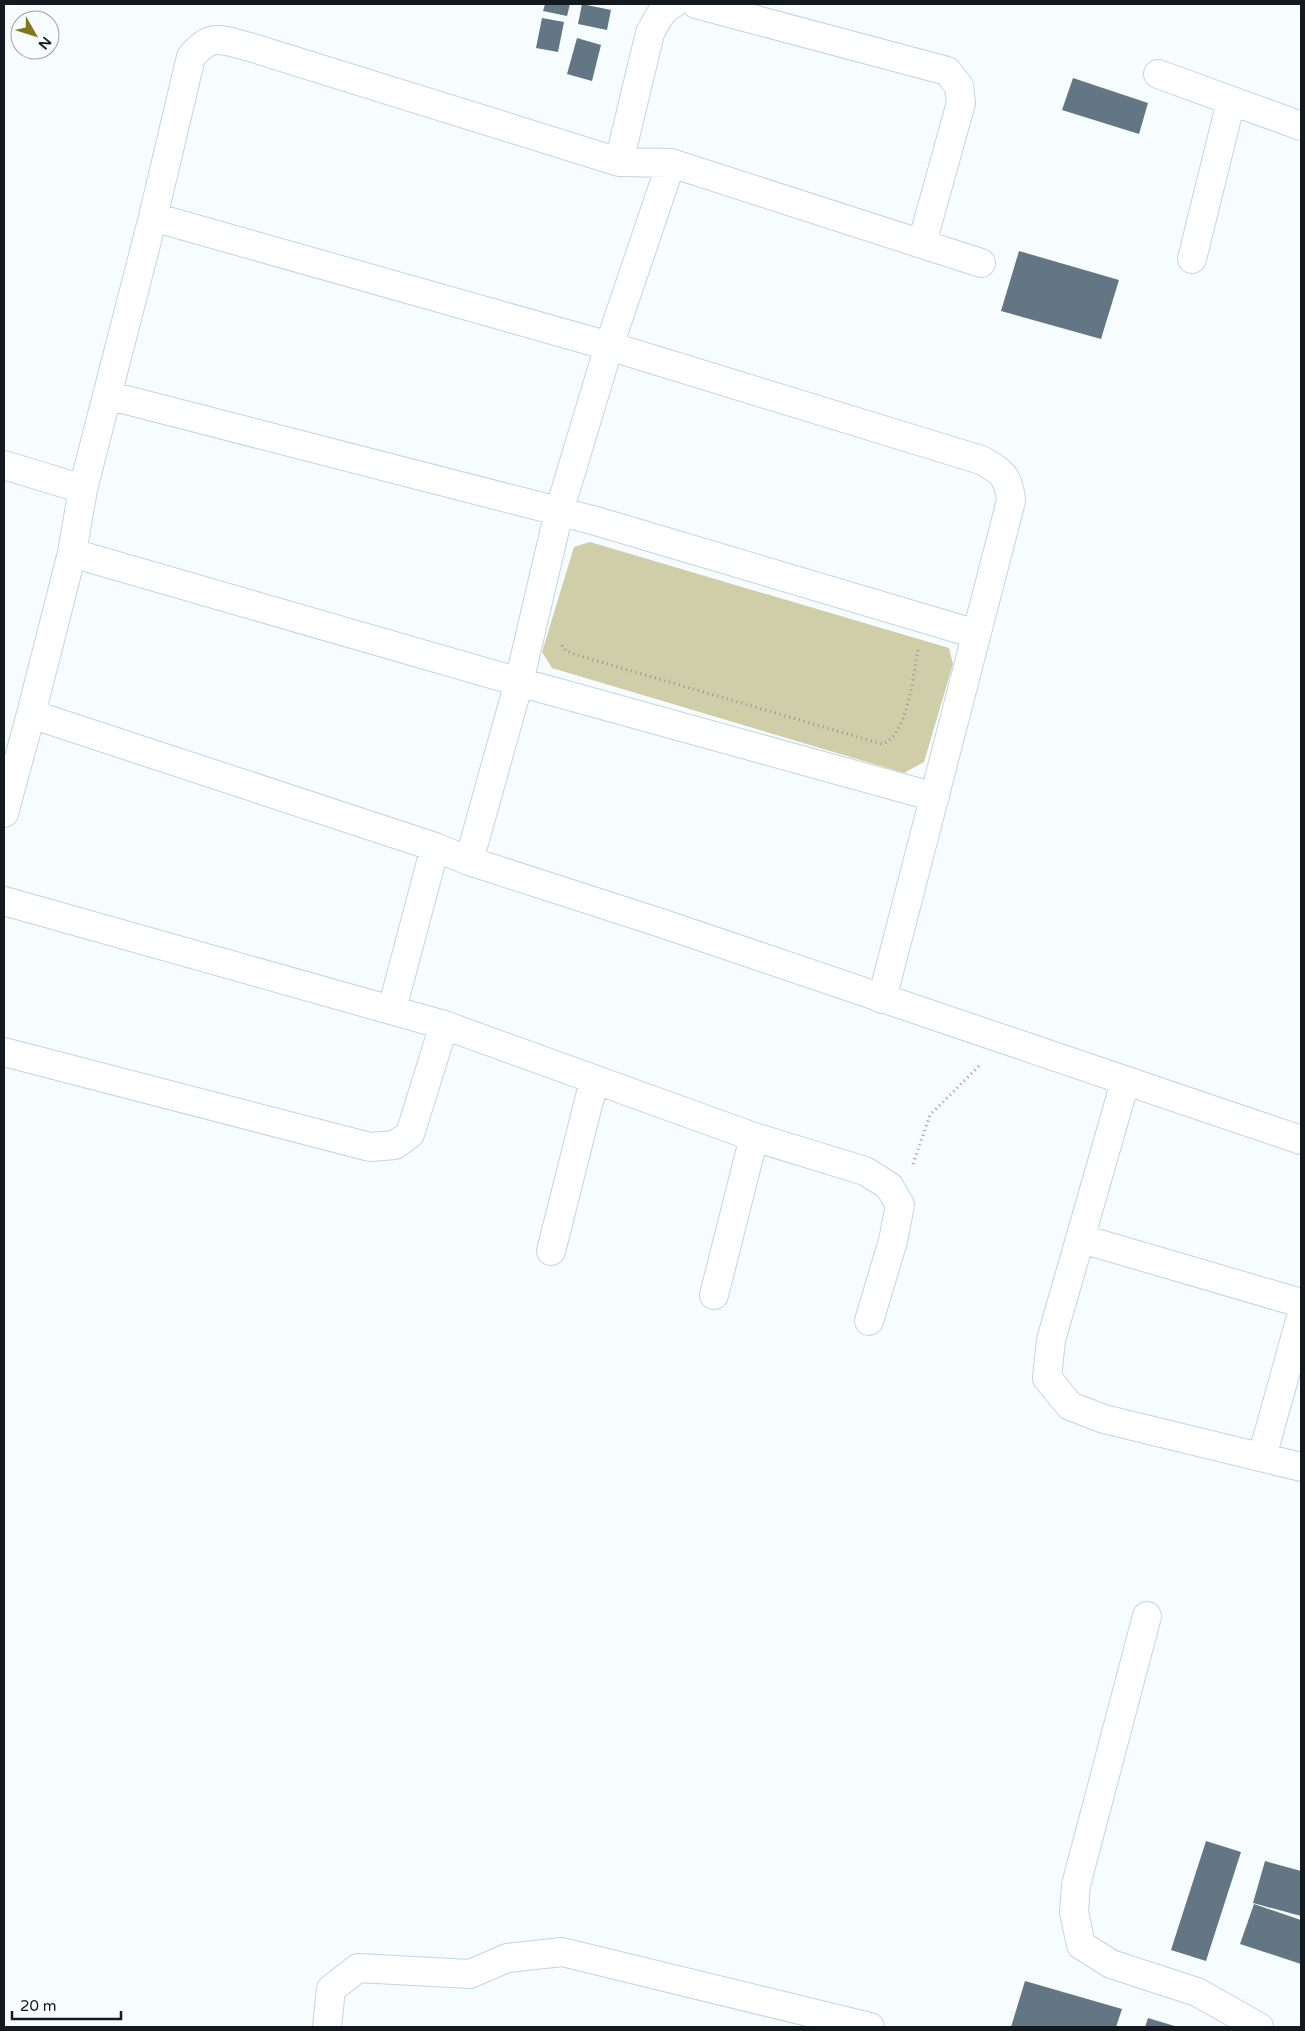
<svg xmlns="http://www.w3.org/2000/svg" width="1305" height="2031" font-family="'Varela Round',sans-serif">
	<rect width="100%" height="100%" fill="#f7fcff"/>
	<path fill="#d0cda9" d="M 590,542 L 949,648 L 953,664 L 924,762 L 904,773 L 552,668 L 542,652 L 574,547 Z"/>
	<path fill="#627684" d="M 545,4 L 570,4 L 567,16 L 543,11 Z
		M 582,4 L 611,10 L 607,30 L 578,24 Z
		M 542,18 L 564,22 L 558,52 L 536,48 Z
		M 577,38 L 601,45 L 592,81 L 567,74 Z
		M 1073,78 L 1148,103 L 1139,134 L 1062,110 Z
		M 1019,251 L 1119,280 L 1101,339 L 1001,311 Z
		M 1206,1841 L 1241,1852 L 1206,1961 L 1171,1950 Z
		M 1265,1861 L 1301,1871 L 1301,1916 L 1253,1903 Z
		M 1254,1904 L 1301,1920 L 1301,1964 L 1240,1944 Z
		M 1025,1981 L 1122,2009 L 1116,2027 L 1011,2027 Z
		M 1148,2018 L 1178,2027 L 1145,2027 Z"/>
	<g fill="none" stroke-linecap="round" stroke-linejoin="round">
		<g stroke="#bfd6e5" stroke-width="30">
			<path id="minor" d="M 696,4 L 947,71 L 959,86 L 961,103 L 922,243
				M 1158,74 L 1301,126
				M 619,162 L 650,33 C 656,23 661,8 673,4
				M 153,217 L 609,346 L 981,460 C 1002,471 1009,477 1011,501 L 882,999
				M 1192,259 L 1231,101
				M 107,395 L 596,521 L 976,634
				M 4,465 L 83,489
				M 72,553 L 519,682 L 935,797
				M 31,714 L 435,847 L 469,861 L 661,923 L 1301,1140
				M 4,813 L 31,714 L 72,553 L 83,489 L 153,217 L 191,57 C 211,32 222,40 250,47 L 619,162 L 671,163 L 981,263
				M 469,861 L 519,682 L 559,512 L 609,346 L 671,163
				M 4,901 L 444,1025 L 754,1137 L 865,1171 L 889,1186 L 900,1205 L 893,1241 L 869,1321
				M 392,1009 L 435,847
				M 4,1052 L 370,1147 L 395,1145 L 410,1134 L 444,1025
				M 1125,1082 L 1051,1340 L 1047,1378 L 1070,1406 L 1104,1419 L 1301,1467
				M 1082,1239 L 1301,1303
				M 551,1251 L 594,1081
				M 714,1295 L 754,1137
				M 1262,1457 L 1301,1317
				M 1147,1616 L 1076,1885 L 1074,1912 L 1081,1945 L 1111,1964 L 1197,1992 L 1259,2027
				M 327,2027 L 331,1989 L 358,1968 L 470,1974 L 507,1958 L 562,1952 L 870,2027"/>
		</g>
		<path stroke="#92999d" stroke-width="3" stroke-dasharray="1 4" stroke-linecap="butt" d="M 562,645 L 566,651 L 580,656 L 882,744 C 908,736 913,674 918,650
			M 913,1164 L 930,1115 L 979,1066"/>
		<use href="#minor" stroke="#fff" stroke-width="28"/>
	</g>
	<rect width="1305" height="2031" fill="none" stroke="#121a20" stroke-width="10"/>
	<g transform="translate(35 35) rotate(129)"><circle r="24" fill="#f7fcff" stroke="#9ba2a6"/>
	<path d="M0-4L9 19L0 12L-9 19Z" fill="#80771c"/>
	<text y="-8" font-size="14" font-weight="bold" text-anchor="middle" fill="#121a20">N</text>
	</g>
	<path d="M12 2011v8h109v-8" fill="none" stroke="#121a20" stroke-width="2.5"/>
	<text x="20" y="2011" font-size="15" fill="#121a20" stroke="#f7fcff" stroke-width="4" paint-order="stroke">20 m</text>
</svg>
